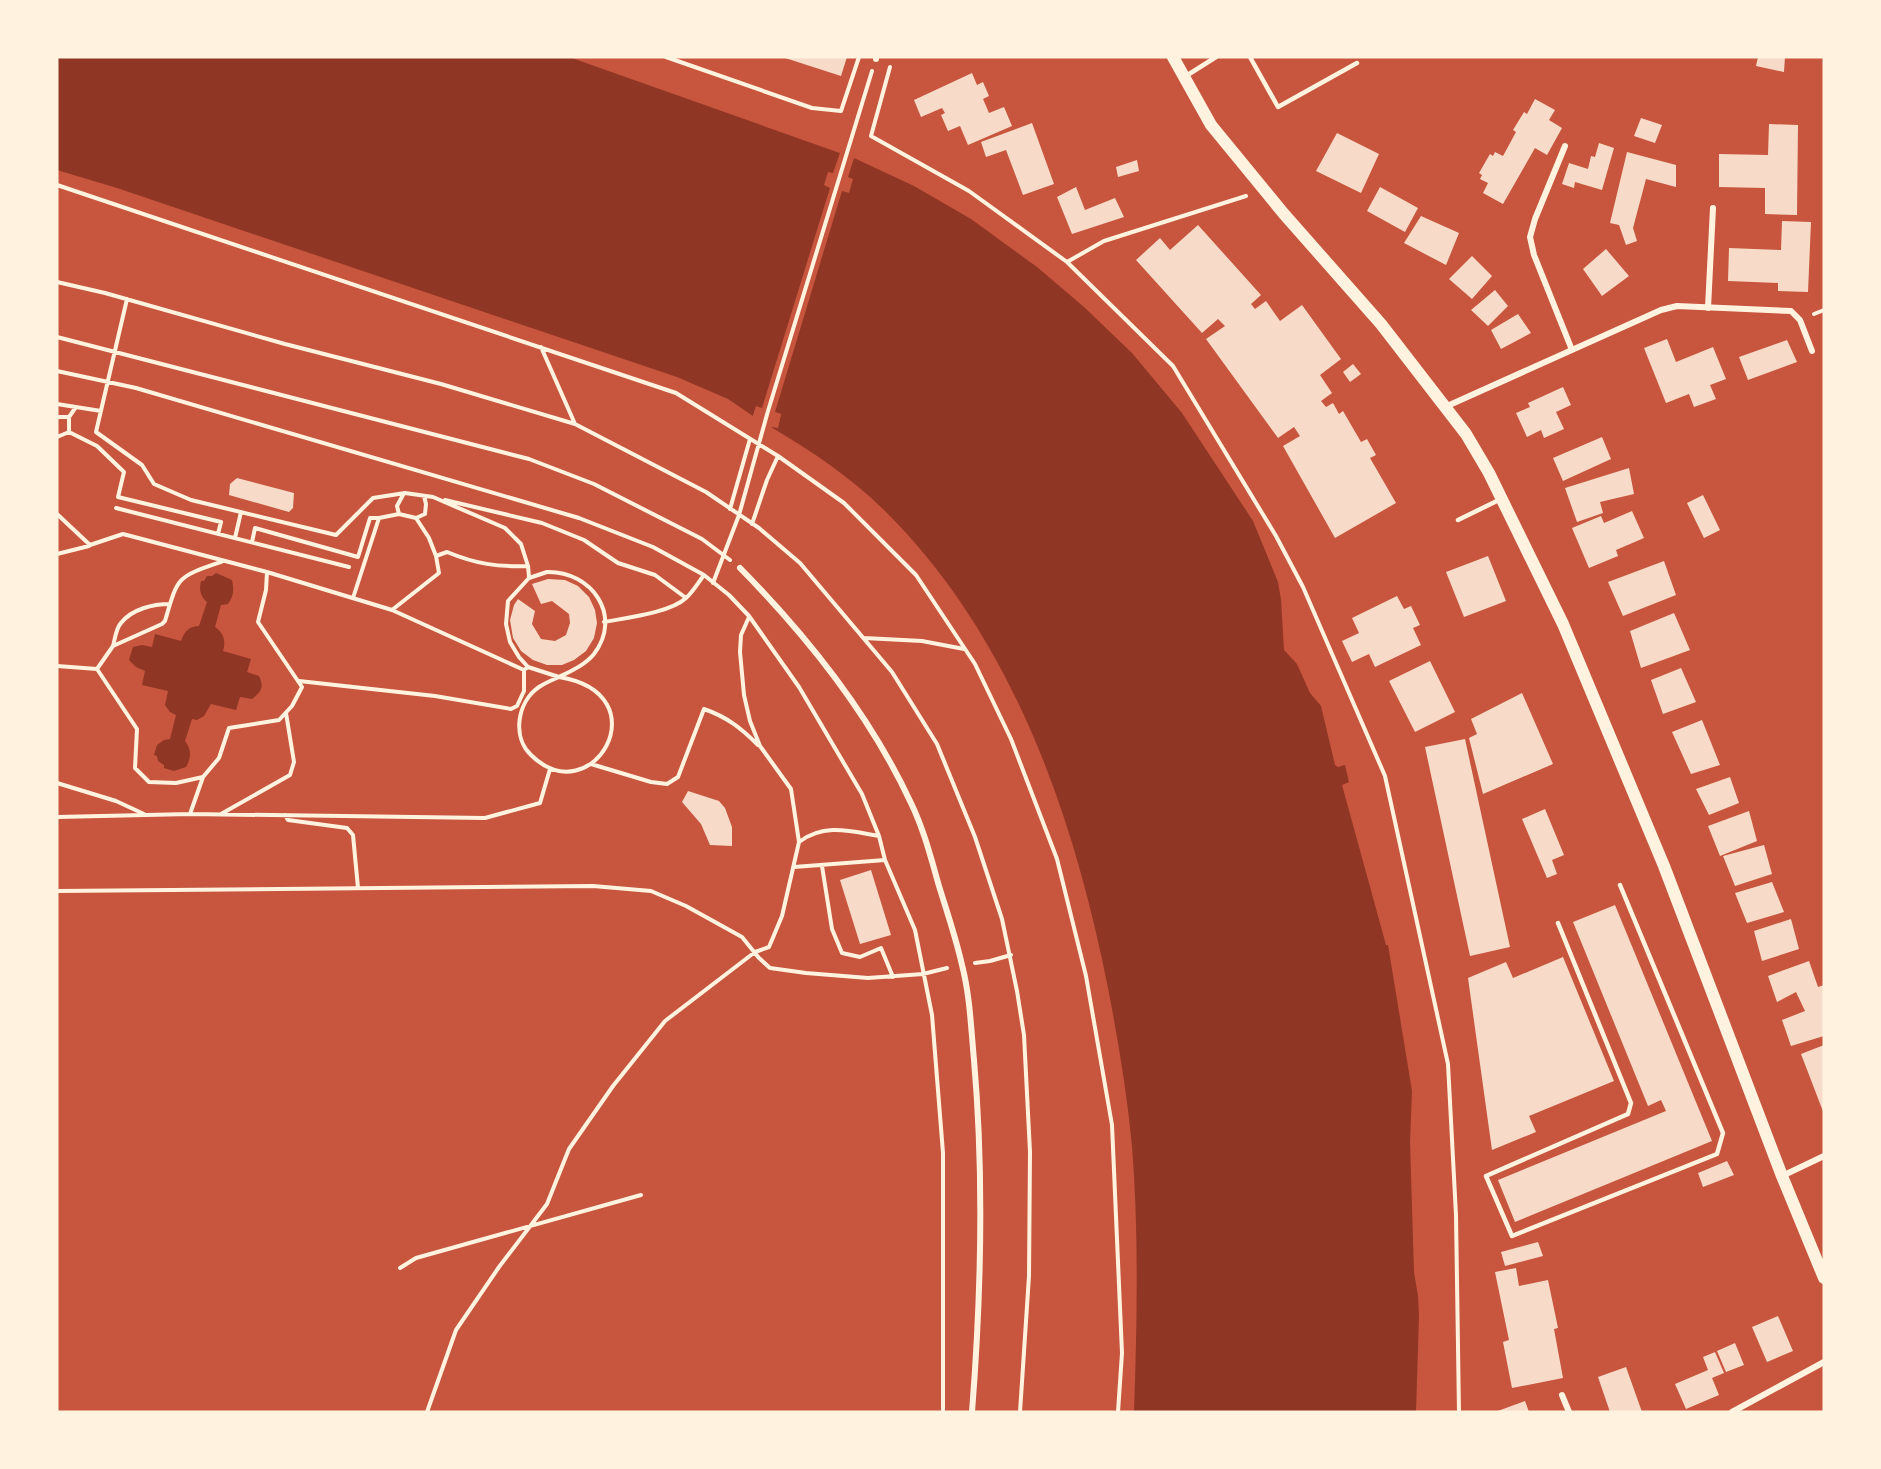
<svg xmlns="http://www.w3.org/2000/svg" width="1881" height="1469" font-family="'Asap Condensed',sans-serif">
	<rect width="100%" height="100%" fill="#c8553d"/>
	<path fill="#8f3625" d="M 57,57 L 569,57 L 854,158 L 914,186 L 971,219 L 1037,267 L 1084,307 L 1132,353 L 1182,413 L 1253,521 L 1278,582 L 1281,600 L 1284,650 L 1297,664 L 1310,693 L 1321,706 L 1335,765 L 1338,767 L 1345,765 L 1349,782 L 1342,785 L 1386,945 L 1388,945 L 1412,1091 L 1410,1142 L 1414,1272 L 1418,1296 L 1419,1316 L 1416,1412 L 1134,1412 C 1137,1323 1139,1235 1132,1146 C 1127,1093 1118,1040 1108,988 C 1074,816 1013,639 887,513 C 852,478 813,452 771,427 L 778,427 L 781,414 L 756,407 L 753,416 L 728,399 L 677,377 L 117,188 L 57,170 Z
		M 216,573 L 232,580 C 234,589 234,596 228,604 L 221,605 L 215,627 C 224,633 226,641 223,651 L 251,659 L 247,672 L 259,676 C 264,687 262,691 252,699 L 240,697 L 236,710 L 211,704 L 204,716 L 197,720 L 192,719 L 185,741 C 192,750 191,758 186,767 L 174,771 L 164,768 L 164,765 L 158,761 L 157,756 L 154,755 L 157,745 L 164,740 L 170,739 L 176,715 L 170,712 L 165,705 L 168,691 L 142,685 L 145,671 L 136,667 L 129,660 L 133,647 L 142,645 L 152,647 L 155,634 L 181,641 C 185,631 188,627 199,626 L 207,602 C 200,596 199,589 201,581 L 204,581 L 207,576 L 212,576 Z"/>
	<path fill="#c8553d" d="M 841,150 L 855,155 L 848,177 L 853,179 L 849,193 L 842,191 L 775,412 L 781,414 L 778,428 L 772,427 L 772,431 L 769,429 L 769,426 L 776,425 L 778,416 L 758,410 L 756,418 L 753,416 L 756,406 L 762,408 L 830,188 L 824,185 L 828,172 L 833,173 Z"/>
	<path fill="#f7dbc8" d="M 782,57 L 847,57 L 841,76 Z
		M 1758,57 L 1785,57 L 1784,72 L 1756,66 Z
		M 972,73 L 977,85 L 983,82 L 989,96 L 983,99 L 989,113 L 1004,107 L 1012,126 L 968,145 L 960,126 L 948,131 L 941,115 L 945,113 L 942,108 L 921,117 L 914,100 Z
		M 1535,99 L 1555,110 L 1549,120 L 1562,128 L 1547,155 L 1535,148 L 1503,204 L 1483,193 L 1488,183 L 1480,179 L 1482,175 L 1479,173 L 1490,154 L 1493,156 L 1495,152 L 1503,156 L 1516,132 L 1513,130 L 1524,112 L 1527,114 Z
		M 1641,118 L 1662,125 L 1655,143 L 1634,136 Z
		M 1032,123 L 1054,184 L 1023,195 L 1006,150 L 986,157 L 981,142 Z
		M 1769,124 L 1798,125 L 1797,215 L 1765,214 L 1765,188 L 1719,187 L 1719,154 L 1768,155 Z
		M 1337,133 L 1379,154 L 1361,193 L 1316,171 Z
		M 1599,143 L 1614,148 L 1602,190 L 1575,182 L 1574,188 L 1562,184 L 1569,163 L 1588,169 L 1591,156 L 1595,157 Z
		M 1627,152 L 1676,165 L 1676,187 L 1646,179 L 1633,228 L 1637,241 L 1626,245 L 1619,225 L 1610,223 Z
		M 1137,160 L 1139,171 L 1118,177 L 1116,167 Z
		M 1076,187 L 1085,210 L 1115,198 L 1124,217 L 1072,234 L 1057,197 Z
		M 1380,187 L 1418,208 L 1405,232 L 1367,211 Z
		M 1421,216 L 1459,233 L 1446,265 L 1404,243 Z
		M 1782,221 L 1811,222 L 1808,292 L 1778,291 L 1778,283 L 1728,281 L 1729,248 L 1781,250 Z
		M 1198,225 L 1261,295 L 1251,304 L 1255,309 L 1266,301 L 1280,321 L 1302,305 L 1341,359 L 1320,375 L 1332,393 L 1321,401 L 1326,407 L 1333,403 L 1339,414 L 1343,411 L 1361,442 L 1367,439 L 1376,455 L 1370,458 L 1396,503 L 1335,538 L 1283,446 L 1300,436 L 1294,427 L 1278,438 L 1206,339 L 1225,326 L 1218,319 L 1202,333 L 1136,260 L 1160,238 L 1170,250 Z
		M 1606,249 L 1629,276 L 1602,296 L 1583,269 Z
		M 1472,256 L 1492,276 L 1472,299 L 1449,279 Z
		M 1495,290 L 1508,306 L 1488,326 L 1471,310 Z
		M 1518,314 L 1531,333 L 1501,349 L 1491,330 Z
		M 1667,339 L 1676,362 L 1713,347 L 1726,379 L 1710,385 L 1716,399 L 1694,407 L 1689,394 L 1666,403 L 1644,348 Z
		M 1787,340 L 1797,362 L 1748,380 L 1739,357 Z
		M 1353,364 L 1361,374 L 1350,382 L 1343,372 Z
		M 1563,387 L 1571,405 L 1556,412 L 1564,429 L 1544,438 L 1541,430 L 1527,437 L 1516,413 L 1530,407 L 1528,403 Z
		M 1602,437 L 1611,459 L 1563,481 L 1553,458 Z
		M 1629,468 L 1634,494 L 1600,502 L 1603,513 L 1577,522 L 1565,488 Z
		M 237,478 L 294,493 L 293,508 L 289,512 L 229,495 L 230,484 Z
		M 1703,495 L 1720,530 L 1704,538 L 1687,503 Z
		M 1632,511 L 1644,538 L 1616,550 L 1618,556 L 1589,568 L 1572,528 L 1601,516 L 1604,523 Z
		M 1488,556 L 1506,601 L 1464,617 L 1446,572 Z
		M 1664,561 L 1676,595 L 1623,616 L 1608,582 Z
		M 548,579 L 565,580 L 578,586 L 589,597 L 595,610 L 597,623 L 594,638 L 586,651 L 574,660 L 562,665 L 547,665 L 533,660 L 521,651 L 513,638 L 510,620 L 514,605 L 518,599 L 535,611 L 532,624 L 541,639 L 555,641 L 566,635 L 570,623 L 569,614 L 552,601 L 541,604 L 532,584 Z
		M 1397,596 L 1404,609 L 1411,606 L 1420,625 L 1413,628 L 1421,645 L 1375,667 L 1369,654 L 1352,662 L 1342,641 L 1359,633 L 1352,618 Z
		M 1674,613 L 1690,650 L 1641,668 L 1630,631 Z
		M 1430,661 L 1455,712 L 1415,732 L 1389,681 Z
		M 1681,668 L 1696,702 L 1663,714 L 1651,680 Z
		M 1522,693 L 1553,764 L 1483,794 L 1469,738 L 1477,734 L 1471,719 Z
		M 1702,720 L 1720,765 L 1691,774 L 1672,732 Z
		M 1465,739 L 1510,947 L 1470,956 L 1425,747 Z
		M 1730,777 L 1739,803 L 1709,815 L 1696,789 Z
		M 688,791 L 719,801 L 725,808 L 732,827 L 732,846 L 710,845 L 701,824 L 682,802 Z
		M 1545,809 L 1564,855 L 1552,860 L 1557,874 L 1547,878 L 1522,819 Z
		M 1749,811 L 1757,841 L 1720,856 L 1708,826 Z
		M 1764,845 L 1772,874 L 1735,886 L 1723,856 Z
		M 871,870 L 891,935 L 860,944 L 840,880 Z
		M 1772,882 L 1784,912 L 1747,923 L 1735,893 Z
		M 1615,905 L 1712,1141 L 1515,1222 L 1498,1180 L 1666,1111 L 1661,1100 L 1648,1106 L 1573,922 Z
		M 1791,919 L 1799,949 L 1762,961 L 1754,931 Z
		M 1563,957 L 1614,1081 L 1529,1116 L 1536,1132 L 1492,1150 L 1468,978 L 1506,962 L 1513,978 Z
		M 1809,961 L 1818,987 L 1824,985 L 1824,1036 L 1791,1046 L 1782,1020 L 1805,1011 L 1796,992 L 1777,1002 L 1768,976 Z
		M 1824,1045 L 1824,1114 L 1801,1054 Z
		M 1727,1161 L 1734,1175 L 1703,1187 L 1698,1173 Z
		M 1538,1242 L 1543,1256 L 1505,1266 L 1501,1252 Z
		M 1516,1268 L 1519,1286 L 1548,1280 L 1558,1328 L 1554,1329 L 1563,1378 L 1512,1388 L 1503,1342 L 1509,1340 L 1495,1272 Z
		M 1778,1316 L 1793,1351 L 1767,1362 L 1752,1327 Z
		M 1735,1343 L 1744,1365 L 1726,1372 L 1717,1351 Z
		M 1715,1352 L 1724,1373 L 1712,1378 L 1719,1395 L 1686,1409 L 1675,1384 L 1708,1370 L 1703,1357 Z
		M 1626,1367 L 1642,1412 L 1610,1412 L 1598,1377 Z
		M 1525,1401 L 1529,1412 L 1495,1412 Z"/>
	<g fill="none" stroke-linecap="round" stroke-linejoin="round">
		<path stroke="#fff3e0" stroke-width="4" d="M 666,57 L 812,108 L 841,111 L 859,57
			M 890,67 L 871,136 L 969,191 L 1067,262 L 1173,366 L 1276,536 L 1303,587 L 1385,776 L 1448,1064 L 1456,1215 L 1459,1412
			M 57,185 L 676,393 L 778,456 L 844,503 L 916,575 L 975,664 L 1011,739 L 1057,859 L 1086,976 L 1112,1125 L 1122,1353 L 1118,1412
			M 1067,262 L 1104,241 L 1246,196
			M 57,282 L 105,293 L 285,344 L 441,384 L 575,424 L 706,492 L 759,528 L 800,563 L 892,672 L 937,744 L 975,837 L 1002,919 L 1017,991 L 1024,1035 L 1030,1152 L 1029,1276 L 1020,1412
			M 127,299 L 96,432 L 142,465 L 154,484 L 191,500 L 336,535 L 373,498 L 405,493 L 433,497 L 505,528 L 521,544 L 528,566 L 529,577
			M 1814,314 L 1824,310
			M 57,337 L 529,459 L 594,484 L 702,539 L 730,560
			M 541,347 L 575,424
			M 57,371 L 136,388 L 579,518 L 653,547 L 704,575 L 729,595 L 749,616 L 799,687 L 862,794 L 879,836 L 885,860 L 915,930 L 932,1015 L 943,1153 L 943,1412
			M 57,404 L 101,411
			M 57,417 L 69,417 L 69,432 L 57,437
			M 69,417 L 76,407
			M 69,432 L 97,446 L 124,472 L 118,497 L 221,522 L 218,534
			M 404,493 L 397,506 L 399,514 L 416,518 L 425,514 L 426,504 L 424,496
			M 445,500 L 542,523 L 584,540 L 618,563 L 655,575 L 686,598
			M 116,508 L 349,567
			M 730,509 L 750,439
			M 57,514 L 90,545 L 123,534 L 267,572 L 392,610 L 524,670 L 528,667
			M 416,518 L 429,538 L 436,556
			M 752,524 L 767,480 L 778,456
			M 235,538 L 241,512
			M 252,542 L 255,528 L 358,557 L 370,518 L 379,518 L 399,514
			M 57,554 L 89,546
			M 547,572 C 592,571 623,616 594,654 C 585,665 571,671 559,677 L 528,667 L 519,657 L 510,642 L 506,624 L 508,601 L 529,578 Z
			M 713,583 L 739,515 L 768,411 L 872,71
			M 353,598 L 379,518
			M 392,610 L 439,573 L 436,556 L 447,552 C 476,564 497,567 528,566
			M 604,622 C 625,618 670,613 686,598 C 693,592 698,583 704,575
			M 864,638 L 922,641 L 964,649
			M 113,646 C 115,639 116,628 121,623 C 132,609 153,604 170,604
			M 57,666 L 97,669
			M 559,677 C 663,694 592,815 531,755 C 512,737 517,702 539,687 C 545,683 552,680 559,677 Z
			M 299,681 L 435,696 L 511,709 L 517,706 L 524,691 L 524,670
			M 591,764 L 651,782 L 667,784 L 678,777 L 704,709 C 727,717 741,728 758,745
			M 203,777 L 219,758 L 229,728 L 279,720 L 292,706 L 302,687 L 258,622 L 266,590 L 267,572
			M 57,783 L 116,801 L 144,814
			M 190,814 L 203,777 L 176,783 L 149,782 L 135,768 L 137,729 L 97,669 L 113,646 L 162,624 L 165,621 C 178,576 177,577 221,562
			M 221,814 L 290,775 L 294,762 L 286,713
			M 285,815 L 288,820 L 347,828 L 353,835 L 358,888
			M 57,817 L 190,814 L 485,818 L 540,803 L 550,769
			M 799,842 C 824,823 850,831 879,836
			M 822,866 L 832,929 L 842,953 L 860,957 L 881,948 L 893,977
			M 794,867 L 885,860
			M 57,891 L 593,886 L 651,891 L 686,906 L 742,937 L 759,958 L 770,968 L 806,973 L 868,978 L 923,974 L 947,968
			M 975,963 L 990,961 L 1011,955
			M 400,1268 L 416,1258 L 641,1195
			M 427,1412 L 456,1330 L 499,1267 L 547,1204 L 569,1149 L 613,1086 L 665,1021 L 755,952 L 769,947 L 782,916 L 799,842 L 791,789 L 760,746 L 750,721 L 744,695 L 740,652 L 741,635 L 749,617"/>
		<path stroke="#fff3e0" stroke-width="4.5" d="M 1250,57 L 1278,107 L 1357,63
			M 1186,76 L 1216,57
			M 1458,520 L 1501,499
			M 1558,923 L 1631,1103 L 1628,1114 L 1486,1176 L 1512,1236 L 1717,1154 L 1723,1133 L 1620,885"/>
		<path stroke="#fff3e0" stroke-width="6" d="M 876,59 L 876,57
			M 1565,146 L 1535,219 L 1530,237 L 1534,255 L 1572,350
			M 1708,308 L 1713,208
			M 1445,407 L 1661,310 L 1677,306 L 1791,311 L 1800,320 L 1812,351
			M 740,568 C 807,636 871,717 911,803 C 924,830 931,858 939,886 C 947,912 956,938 962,965 C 970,996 971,1028 974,1060 C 984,1174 981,1298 972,1412
			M 1782,1176 L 1824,1156
			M 1562,1395 L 1569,1412
			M 1732,1412 L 1824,1362"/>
		<path stroke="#fff3e0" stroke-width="12" d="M 1173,57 L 1211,125 L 1284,214 L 1381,324 L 1466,434 L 1489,473 L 1563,624 L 1664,866 L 1782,1176 L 1824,1278"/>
	</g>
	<rect width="1881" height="1469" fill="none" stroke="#fff3e0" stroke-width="117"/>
</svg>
